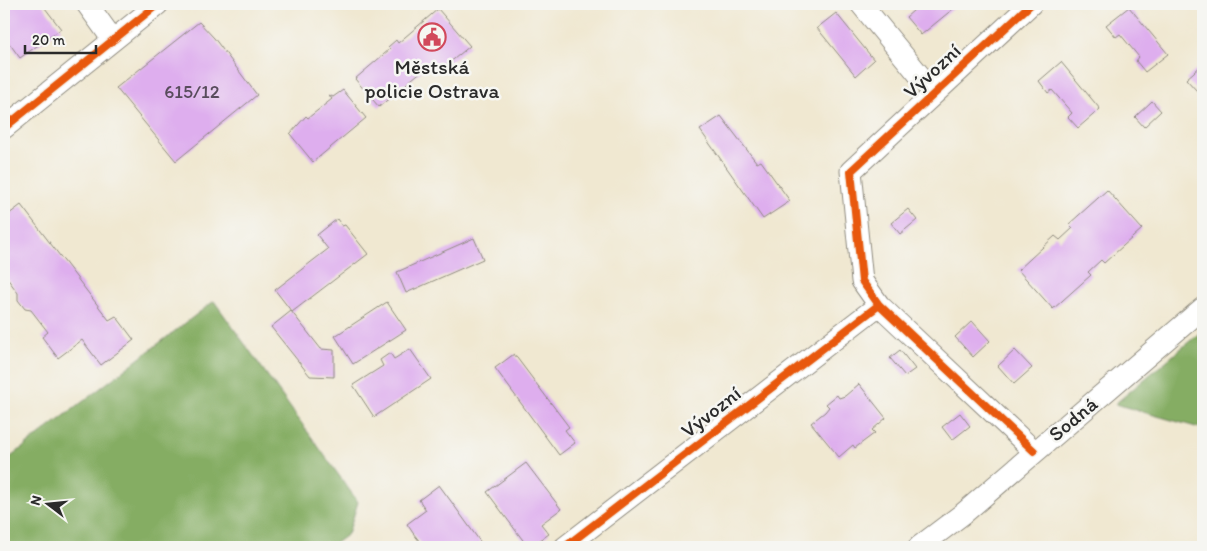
<svg xmlns="http://www.w3.org/2000/svg" width="1207" height="551" font-family="Itim,sans-serif">
	<rect width="100%" height="100%" fill="#f6f6f2"/>
	<filter id="ink" filterUnits="userSpaceOnUse"><feTurbulence type="fractalNoise" baseFrequency=".02" numOctaves="2"/><feDisplacementMap in="SourceGraphic" scale="10" xChannelSelector="R" yChannelSelector="G"/><feConvolveMatrix kernelMatrix="1 2 1 2 8 2 1 2 1" color-interpolation-filters="sRGB"/></filter>
	<filter id="wash" filterUnits="userSpaceOnUse"><feTurbulence type="fractalNoise" baseFrequency=".0096" numOctaves="4" result="noise"/><feDisplacementMap in="SourceGraphic" scale="20" xChannelSelector="R" yChannelSelector="G"/><feGaussianBlur stdDeviation="1.12" result="paint"/><feColorMatrix in="noise" values="0 0 0 0 0 0 0 0 0 0 0 0 0 0 0 0 0 1.4 0 .05"/><feComposite in="paint" operator="in"/></filter>
	<g filter="url(#wash)">
		<rect width="100%" height="100%" fill="#f0e8d1"/>
		<path fill="#85ad63" stroke="#586c47" d="M 214,301 L 358,502 L 348,534 L 330,547 L 11,547 L 4,537 L 4,462 Z
			M 1203,330 L 1203,429 L 1115,404 Z"/>
		<g id="blocks">
			<path fill="#deaeee" d="M 4,4 L 42,4 L 61,29 L 20,58 L 4,36 Z
				M 921,4 L 959,4 L 921,35 L 906,17 Z
				M 1129,7 L 1168,54 L 1145,72 L 1136,61 L 1139,57 L 1120,34 L 1116,37 L 1106,25 Z
				M 438,9 L 470,46 L 438,72 L 429,65 L 406,84 L 408,88 L 405,85 L 379,107 L 355,79 L 390,49 L 388,47 L 396,40 L 398,43 Z
				M 836,13 L 874,60 L 856,76 L 817,28 Z
				M 199,22 L 214,38 L 257,95 L 176,161 L 116,88 Z
				M 1061,62 L 1100,109 L 1078,128 L 1068,117 L 1072,113 L 1052,90 L 1048,93 L 1039,81 Z
				M 1202,65 L 1203,85 L 1197,91 L 1186,79 Z
				M 343,90 L 366,118 L 313,162 L 290,134 L 306,116 L 308,118 L 332,99 L 329,95 L 333,97 Z
				M 1152,101 L 1161,111 L 1144,127 L 1135,117 Z
				M 721,116 L 757,163 L 761,161 L 790,201 L 763,219 L 700,130 Z
				M 1107,190 L 1142,229 L 1104,263 L 1101,260 L 1088,272 L 1091,275 L 1053,309 L 1018,270 L 1055,236 L 1060,240 L 1073,228 L 1069,224 Z
				M 21,205 L 109,320 L 116,316 L 134,340 L 101,365 L 82,340 L 58,358 L 42,337 L 48,332 L 31,310 L 25,309 L 18,300 L 18,293 L 4,274 L 4,218 Z
				M 908,209 L 917,220 L 900,234 L 891,223 Z
				M 337,219 L 342,226 L 345,225 L 368,254 L 292,312 L 275,290 L 328,249 L 317,235 Z
				M 474,238 L 483,259 L 406,293 L 397,272 Z
				M 387,302 L 406,330 L 353,364 L 335,336 Z
				M 291,311 L 321,349 L 334,350 L 334,377 L 310,376 L 271,327 Z
				M 972,321 L 990,341 L 973,357 L 955,337 Z
				M 410,349 L 431,379 L 374,417 L 353,385 L 383,366 L 380,360 L 390,353 L 394,359 Z
				M 900,350 L 915,369 L 905,376 L 890,358 Z
				M 1015,350 L 1032,368 L 1014,384 L 998,366 Z
				M 514,354 L 569,427 L 565,430 L 575,443 L 559,455 L 495,368 Z
				M 859,384 L 886,418 L 872,430 L 875,433 L 855,448 L 853,445 L 839,457 L 811,423 L 825,412 L 829,407 L 826,404 L 837,395 L 839,398 L 845,396 Z
				M 960,413 L 970,426 L 952,440 L 942,427 Z
				M 526,463 L 561,509 L 541,524 L 549,534 L 530,547 L 528,547 L 487,492 Z
				M 439,485 L 453,504 L 484,547 L 424,547 L 413,533 L 407,524 L 426,510 L 419,500 Z"/>
		</g>
	</g>
	<g filter="url(#ink)">
		<use href="#blocks" fill-opacity="0" stroke="#8e8a7e" stroke-width="1"/>
		<g fill="none" stroke-linecap="round" stroke-linejoin="round">
			<g stroke="#8e8a7e" stroke-width="23">
				<path id="minor" d="M 87,4 L 113,40
					M 861,4 L 934,93
					M 1031,4 L 851,171 L 862,281 L 879,305 L 1034,451
					M 4,128 L 158,4
					M 565,547 L 879,305
					M 919,547 L 964,513 L 1203,308"/>
			</g>
			<use href="#minor" stroke="#fff" stroke-width="21"/>
			<g stroke="#f6f6f2" stroke-width="11">
				<path id="cycleway" d="M 1031,4 L 851,171 L 862,281 L 879,305 L 1034,451
					M 4,128 L 158,4
					M 565,547 L 879,305"/>
			</g>
			<use href="#cycleway" stroke="#e8590c" stroke-width="8"/>
		</g>
	</g>
	<defs>
		<g id="civic-ring" transform="scale(1.4375)"><circle r="9.5" fill="#f6f6f2" stroke="#d1495b" stroke-width="1.5"/><path d="M-.6-6.5H3V-4.5H.6V-3L4-1V1h2V6H-6V1h2V-1L-.6-3ZM-1.2 2.5V6h2.4V2.5Z" fill="#d1495b"/></g>
	</defs>
	<g fill-rule="evenodd">
		<use href="#civic-ring" x="432" y="37"/>
	</g>
	<g text-anchor="middle" stroke-width="5" stroke-linejoin="round" paint-order="stroke">
		<g font-size="19" fill="#584c5c">
			<text x="192" y="98">615/12</text>
		</g>
		<g font-size="21" fill="#2b2b2b" stroke="#f6f6f2">
			<text x="432" y="74">Městská<tspan x="432" dy="24">policie Ostrava</tspan></text>
		</g>
		<g font-size="21" fill="#2b2b2b" stroke="#f6f6f2">
			<text transform="translate(932 71) rotate(-43)" y="7">Vývozní</text>
			<text transform="translate(711 412) rotate(-38)" y="7">Vývozní</text>
			<text transform="translate(1073 419) rotate(-40)" y="7">Sodná</text>
		</g>
	</g>
	<rect width="1207" height="551" fill="none" stroke="#f6f6f2" stroke-width="20"/>
	<g transform="translate(48 504) rotate(286)" stroke="#f6f6f2" stroke-width="4" paint-order="stroke">
	<path d="M0-4L9 19L0 12L-9 19Z" fill="#2b2b2b"/>
	<text y="-8" font-size="14" font-weight="bold" text-anchor="middle" fill="#2b2b2b">N</text>
	</g>
	<path d="M25 45v8h71v-8" fill="none" stroke="#2b2b2b" stroke-width="2.5"/>
	<text x="32" y="45" font-size="15" fill="#2b2b2b" stroke="#f6f6f2" stroke-width="4" paint-order="stroke">20 m</text>
</svg>
